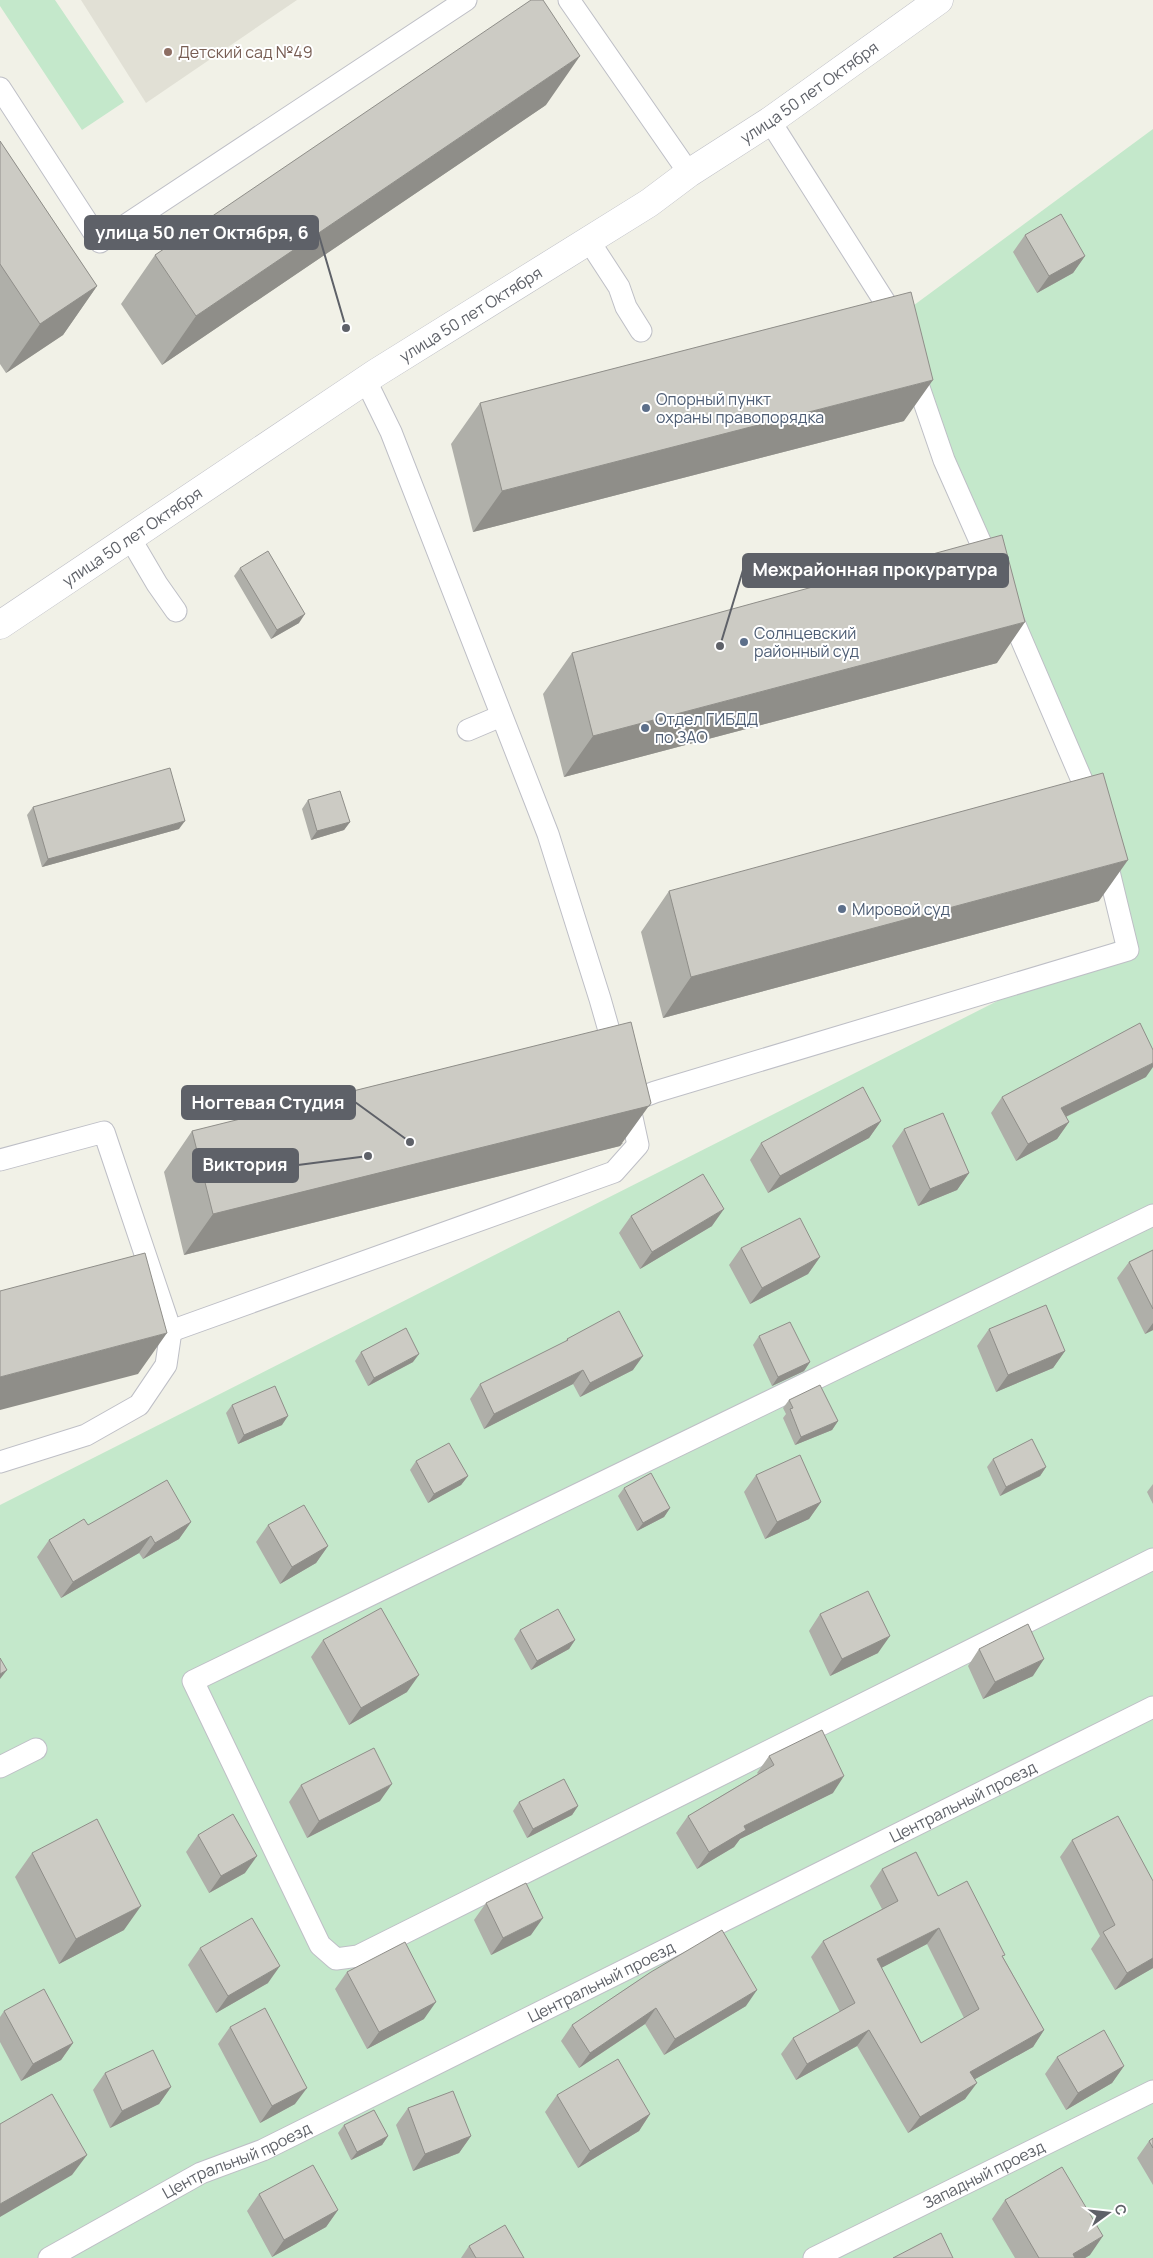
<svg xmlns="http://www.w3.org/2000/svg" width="1153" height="2258" font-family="Manrope,sans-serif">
	<rect width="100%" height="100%" fill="#f1f1e7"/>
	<path fill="#e1e0d5" d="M 81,0 L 297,0 L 146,103 Z"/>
	<path fill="#c4e8cb" d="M 0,0 L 55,0 L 124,102 L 82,130 L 0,6 Z
		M 1153,129 L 1153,2258 L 0,2258 L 0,1505 L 1134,932 L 887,325 Z"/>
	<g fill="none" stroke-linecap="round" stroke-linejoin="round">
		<g stroke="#bebfc6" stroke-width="23">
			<g id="service">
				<path d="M 569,0 L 689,173"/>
				<path d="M 0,88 L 100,242 L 466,0"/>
				<path d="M 770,121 L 888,307 L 895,325"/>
				<path d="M 589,241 L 619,287 L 626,307 L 641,331"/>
				<path d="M 912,367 L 944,460 L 991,566"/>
				<path d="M 366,381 L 391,432 L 548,834 L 600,999 L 616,1055"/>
				<path d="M 130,538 L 157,584 L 176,611"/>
				<path d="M 1007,606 L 1093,806"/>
				<path d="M 468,730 L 501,716"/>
				<path d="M 629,1102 L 655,1092 L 1128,950 L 1105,855"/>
				<path d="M 0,1160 L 104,1132 L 171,1331 L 166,1365 L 139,1405 L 86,1435 L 0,1462"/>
				<path d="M 1153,1215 L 193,1681 L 320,1945 L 336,1959 L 358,1956 L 1153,1559"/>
				<path d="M 171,1331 L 614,1172 L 638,1145 L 628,1099"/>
				<path d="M 0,1767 L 36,1749"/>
				<path id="s1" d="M 49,2258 L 201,2173 L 263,2150 L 1153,1707"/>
				<path id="s2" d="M 814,2258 L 1153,2091"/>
			</g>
		</g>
		<g stroke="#bebfc6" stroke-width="29">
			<g id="tertiary">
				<path id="s3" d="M 0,625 L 376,373 L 649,203 L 689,173 L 770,121 L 939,0"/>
			</g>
		</g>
		<use href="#service" stroke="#fff" stroke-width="21"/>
		<use href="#tertiary" stroke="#fff" stroke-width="28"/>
	</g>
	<path fill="#afafa9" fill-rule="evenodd" d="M 546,105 L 162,365 L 121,304 L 155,255 Z
		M 0,141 L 97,286 L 63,335 L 6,373 L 0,364 Z
		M 1025,235 L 1085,256 L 1073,273 L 1037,293 L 1013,252 Z
		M 480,403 L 904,421 L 473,532 L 451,444 Z
		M 240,568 L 299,623 L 271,639 L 234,576 Z
		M 572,653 L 997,663 L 564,777 L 543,694 Z
		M 308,800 L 350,822 L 344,830 L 311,840 L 302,809 Z
		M 33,807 L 179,829 L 42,867 L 27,815 Z
		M 669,891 L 1099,901 L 663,1018 L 641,932 Z
		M 1146,1077 L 1066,1117 L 1069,1122 L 1057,1139 L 1016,1161 L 991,1113 L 1002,1097 Z
		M 881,1121 L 869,1138 L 768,1193 L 750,1160 L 761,1143 Z
		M 904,1129 L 969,1173 L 957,1190 L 918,1206 L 892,1146 Z
		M 192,1131 L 623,1143 L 620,1146 L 184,1255 L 164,1172 Z
		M 631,1216 L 712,1226 L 640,1269 L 619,1233 Z
		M 741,1248 L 820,1257 L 808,1274 L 750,1304 L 729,1265 Z
		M 1153,1250 L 1153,1330 L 1145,1334 L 1117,1278 L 1129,1262 Z
		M 989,1329 L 1065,1351 L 1053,1368 L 996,1392 L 977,1346 Z
		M 759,1336 L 810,1362 L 804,1371 L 772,1386 L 753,1345 Z
		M 567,1339 L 633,1370 L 580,1397 L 573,1384 L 484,1429 L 470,1399 L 480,1384 L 565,1342 Z
		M 361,1352 L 413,1362 L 368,1386 L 355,1361 Z
		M 789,1400 L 838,1421 L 832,1430 L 795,1445 L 783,1418 L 786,1414 L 783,1408 Z
		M 232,1405 L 282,1425 L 238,1444 L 226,1413 Z
		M 993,1459 L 1046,1467 L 1040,1476 L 1000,1496 L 987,1467 Z
		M 416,1461 L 468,1476 L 461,1485 L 428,1503 L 410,1470 Z
		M 756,1475 L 821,1502 L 809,1519 L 765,1539 L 744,1492 Z
		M 1153,1484 L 1153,1504 L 1147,1492 Z
		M 624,1488 L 670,1508 L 664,1517 L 637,1531 L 618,1496 Z
		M 191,1522 L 179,1539 L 143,1559 L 139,1553 L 61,1598 L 37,1557 L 49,1540 L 88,1525 Z
		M 268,1525 L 328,1546 L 316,1563 L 280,1584 L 256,1542 Z
		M 820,1614 L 878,1653 L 830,1676 L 809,1631 Z
		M 520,1630 L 575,1640 L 569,1649 L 531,1670 L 514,1639 Z
		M 323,1640 L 407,1692 L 349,1725 L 311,1657 Z
		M 979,1649 L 1033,1676 L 983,1699 L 968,1666 Z
		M 769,1756 L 833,1793 L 740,1839 L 734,1847 L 697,1869 L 676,1833 L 688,1816 L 758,1774 L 757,1773 Z
		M 301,1785 L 380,1801 L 307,1838 L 289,1802 Z
		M 519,1802 L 578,1806 L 572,1815 L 527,1838 L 513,1811 Z
		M 198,1835 L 245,1873 L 209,1893 L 186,1852 Z
		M 1072,1840 L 1153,1881 L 1153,1968 L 1115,1990 L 1091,1949 L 1100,1936 L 1060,1857 Z
		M 32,1853 L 124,1930 L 59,1964 L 15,1877 Z
		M 882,1869 L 938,1896 L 1003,1957 L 1044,2030 L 1033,2047 L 975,2079 L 965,2099 L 908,2133 L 857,2046 L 796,2080 L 781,2054 L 793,2038 L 840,2012 L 811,1957 L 823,1941 L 882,1909 L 870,1886 ZM 927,1944 L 964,2018 L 921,2043 L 881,1968 Z
		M 486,1903 L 531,1935 L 491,1955 L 474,1920 Z
		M 200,1948 L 268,1983 L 216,2013 L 188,1965 Z
		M 347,1972 L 424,2019 L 367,2049 L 335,1989 Z
		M 651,1972 L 746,2006 L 664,2055 L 645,2024 L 579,2068 L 561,2041 L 572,2025 Z
		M 4,2011 L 73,2043 L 61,2060 L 21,2081 L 0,2042 L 0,2017 Z
		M 230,2027 L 295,2104 L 260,2123 L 218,2044 Z
		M 1057,2057 L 1124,2066 L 1112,2083 L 1066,2110 L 1045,2074 Z
		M 105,2073 L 171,2087 L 159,2104 L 110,2128 L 93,2090 Z
		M 557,2095 L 650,2114 L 639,2131 L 578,2168 L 545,2112 Z
		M 408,2108 L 471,2136 L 459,2153 L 413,2171 L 396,2125 Z
		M 344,2125 L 388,2136 L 382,2145 L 351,2160 L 338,2133 Z
		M 1153,2138 L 1153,2185 L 1137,2158 L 1149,2141 Z
		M 259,2194 L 338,2210 L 326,2227 L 272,2257 L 247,2211 Z
		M 1005,2200 L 1090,2255 L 1085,2258 L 1015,2258 L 992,2219 Z
		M 469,2246 L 524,2258 L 461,2258 Z"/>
	<path fill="#8f8e89" d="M 580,56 L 546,105 L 162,365 L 196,316 Z
		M 1085,256 L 1073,273 L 1037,293 L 1049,276 Z
		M 97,286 L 63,335 L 6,373 L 40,324 Z
		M 933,380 L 904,421 L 473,532 L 502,491 Z
		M 305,614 L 299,623 L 271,639 L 277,630 Z
		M 1025,622 L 997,663 L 564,777 L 593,736 Z
		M 185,821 L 179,829 L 42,867 L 48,859 Z
		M 350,822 L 344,830 L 311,840 L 317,831 Z
		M 1128,860 L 1099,901 L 663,1018 L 691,977 Z
		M 1153,1063 L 1153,1067 L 1146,1077 L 1049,1125 L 1061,1108 Z
		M 651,1103 L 620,1146 L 184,1255 L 213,1214 Z
		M 881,1121 L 869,1138 L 768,1193 L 780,1176 Z
		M 1069,1122 L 1057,1139 L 1016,1161 L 1028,1144 Z
		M 969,1173 L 957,1190 L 918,1206 L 930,1189 Z
		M 724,1209 L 712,1226 L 640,1269 L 652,1252 Z
		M 820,1257 L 808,1274 L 750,1304 L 762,1288 Z
		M 1153,1323 L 1153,1330 L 1145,1334 Z
		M 167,1333 L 138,1374 L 0,1410 L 0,1377 Z
		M 1065,1351 L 1053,1368 L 996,1392 L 1008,1375 Z
		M 419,1354 L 413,1362 L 368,1386 L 374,1378 Z
		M 643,1356 L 633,1370 L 580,1397 L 590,1383 Z
		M 810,1362 L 804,1371 L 772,1386 L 778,1377 Z
		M 583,1370 L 573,1384 L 484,1429 L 494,1414 Z
		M 288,1416 L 282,1425 L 238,1444 L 244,1435 Z
		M 838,1421 L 832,1430 L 795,1445 L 801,1437 Z
		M 1046,1467 L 1040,1476 L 1000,1496 L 1006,1487 Z
		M 468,1476 L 461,1485 L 428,1503 L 434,1494 Z
		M 821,1502 L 809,1519 L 765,1539 L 777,1522 Z
		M 670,1508 L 664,1517 L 637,1531 L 643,1523 Z
		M 191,1522 L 179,1539 L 143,1559 L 155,1543 Z
		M 151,1536 L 139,1553 L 61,1598 L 73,1582 Z
		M 328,1546 L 316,1563 L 280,1584 L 292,1567 Z
		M 890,1636 L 878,1653 L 830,1676 L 842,1659 Z
		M 575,1640 L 569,1649 L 531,1670 L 537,1661 Z
		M 1044,1659 L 1033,1676 L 983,1699 L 995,1682 Z
		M 7,1670 L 0,1679 L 0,1674 Z
		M 419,1675 L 407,1692 L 349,1725 L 361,1708 Z
		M 844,1776 L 833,1793 L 740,1839 L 734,1847 L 697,1869 L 709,1852 L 744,1826 Z
		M 392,1784 L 380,1801 L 307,1838 L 319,1821 Z
		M 578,1806 L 572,1815 L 527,1838 L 533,1829 Z
		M 257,1856 L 245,1873 L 209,1893 L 221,1876 Z
		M 141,1906 L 124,1930 L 59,1964 L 76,1939 Z
		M 543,1918 L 531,1935 L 491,1955 L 503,1938 Z
		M 939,1928 L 927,1944 L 866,1976 L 877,1959 Z
		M 1153,1958 L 1153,1968 L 1115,1990 L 1127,1973 Z
		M 280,1966 L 268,1983 L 216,2013 L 228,1996 Z
		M 757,1990 L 746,2006 L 664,2055 L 675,2039 Z
		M 436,2002 L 424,2019 L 367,2049 L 379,2032 Z
		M 656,2008 L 645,2024 L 579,2068 L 590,2053 Z
		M 869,2030 L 857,2046 L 796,2080 L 807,2064 Z
		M 1044,2030 L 1033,2047 L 959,2088 L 970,2072 Z
		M 73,2043 L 61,2060 L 21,2081 L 33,2064 Z
		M 1124,2066 L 1112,2083 L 1066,2110 L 1078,2093 Z
		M 977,2083 L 965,2099 L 908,2133 L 920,2117 Z
		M 171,2087 L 159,2104 L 110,2128 L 122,2111 Z
		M 307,2088 L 295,2104 L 260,2123 L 272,2106 Z
		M 650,2114 L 639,2131 L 578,2168 L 590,2151 Z
		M 388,2136 L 382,2145 L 351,2160 L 357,2152 Z
		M 471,2136 L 459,2153 L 413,2171 L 425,2154 Z
		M 87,2155 L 72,2175 L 0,2217 L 0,2204 Z
		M 338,2210 L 326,2227 L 272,2257 L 284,2240 Z
		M 1103,2236 L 1090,2255 L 1085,2258 L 1070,2258 L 1073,2254 Z"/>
	<path fill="#cccbc4" stroke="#8f8e89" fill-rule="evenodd" d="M 531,0 L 543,0 L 580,56 L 196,316 L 155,255 Z
		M 0,141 L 97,286 L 40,324 L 0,264 Z
		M 1061,214 L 1085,256 L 1049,276 L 1025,235 Z
		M 911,292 L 933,380 L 502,491 L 480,403 Z
		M 1002,535 L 1025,622 L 593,736 L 572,653 Z
		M 268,551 L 305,614 L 277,630 L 240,568 Z
		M 170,768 L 185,821 L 48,859 L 33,807 Z
		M 1103,773 L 1128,860 L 691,977 L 669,891 Z
		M 340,791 L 350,822 L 317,831 L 308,800 Z
		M 631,1022 L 651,1103 L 649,1106 L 213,1214 L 192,1131 Z
		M 1140,1023 L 1153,1050 L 1153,1063 L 1061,1108 L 1069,1122 L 1028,1144 L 1002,1097 Z
		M 863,1087 L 881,1121 L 780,1176 L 761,1143 Z
		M 943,1113 L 969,1173 L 930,1189 L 904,1129 Z
		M 703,1174 L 724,1209 L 652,1252 L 631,1216 Z
		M 800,1218 L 820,1257 L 762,1288 L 741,1248 Z
		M 1153,1250 L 1153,1309 L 1129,1262 Z
		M 145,1253 L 167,1333 L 0,1377 L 0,1291 Z
		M 1046,1305 L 1065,1351 L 1008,1375 L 989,1329 Z
		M 619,1311 L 643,1356 L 590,1383 L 583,1370 L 494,1414 L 480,1384 L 568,1340 L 567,1339 Z
		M 790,1322 L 810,1362 L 778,1377 L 759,1336 Z
		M 406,1328 L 419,1354 L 374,1378 L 361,1352 Z
		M 820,1385 L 838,1421 L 801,1437 L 790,1409 L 793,1408 L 789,1400 Z
		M 275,1386 L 288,1416 L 244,1435 L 232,1405 Z
		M 1032,1439 L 1046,1467 L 1006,1487 L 993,1459 Z
		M 449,1443 L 468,1476 L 434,1494 L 416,1461 Z
		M 800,1455 L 821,1502 L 777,1522 L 756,1475 Z
		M 651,1473 L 670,1508 L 643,1523 L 624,1488 Z
		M 167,1480 L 191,1522 L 155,1543 L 151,1536 L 73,1582 L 49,1540 L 84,1519 L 88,1525 Z
		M 304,1505 L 328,1546 L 292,1567 L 268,1525 Z
		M 868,1591 L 890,1636 L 842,1659 L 820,1614 Z
		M 381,1608 L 419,1675 L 361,1708 L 323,1640 Z
		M 558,1609 L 575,1640 L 537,1661 L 520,1630 Z
		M 1028,1624 L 1044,1659 L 995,1682 L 979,1649 Z
		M 0,1658 L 7,1670 L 0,1674 Z
		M 822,1730 L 844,1776 L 744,1826 L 746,1830 L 709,1852 L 688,1816 L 774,1765 L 769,1756 Z
		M 374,1748 L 392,1784 L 319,1821 L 301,1785 Z
		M 564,1779 L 578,1806 L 533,1829 L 519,1802 Z
		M 233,1814 L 257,1856 L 221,1876 L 198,1835 Z
		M 1118,1816 L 1153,1881 L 1153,1958 L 1127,1973 L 1103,1932 L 1115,1925 L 1072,1840 Z
		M 97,1819 L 141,1906 L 76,1939 L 32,1853 Z
		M 916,1852 L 938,1896 L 967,1881 L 1005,1955 L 1002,1956 L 1044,2030 L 970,2072 L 977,2083 L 920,2117 L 869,2030 L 807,2064 L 793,2038 L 855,2003 L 823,1941 L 898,1901 L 882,1869 ZM 939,1928 L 979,2009 L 921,2043 L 877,1959 Z
		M 526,1883 L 543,1918 L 503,1938 L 486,1903 Z
		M 252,1918 L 280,1966 L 228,1996 L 200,1948 Z
		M 722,1930 L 757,1990 L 675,2039 L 656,2008 L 590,2053 L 572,2025 L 651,1972 Z
		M 405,1942 L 436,2002 L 379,2032 L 347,1972 Z
		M 44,1989 L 73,2043 L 33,2064 L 4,2011 Z
		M 265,2008 L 307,2088 L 272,2106 L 230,2027 Z
		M 1104,2030 L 1124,2066 L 1078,2093 L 1057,2057 Z
		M 153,2050 L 171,2087 L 122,2111 L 105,2073 Z
		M 618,2059 L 650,2114 L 590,2151 L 557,2095 Z
		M 453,2091 L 471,2136 L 425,2154 L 408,2108 Z
		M 52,2094 L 87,2155 L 0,2204 L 0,2124 Z
		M 374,2110 L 388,2136 L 357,2152 L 344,2125 Z
		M 1153,2138 L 1153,2148 L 1149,2141 Z
		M 313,2165 L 338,2210 L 284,2240 L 259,2194 Z
		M 1062,2167 L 1103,2236 L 1073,2254 L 1075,2258 L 1039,2258 L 1005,2200 Z
		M 505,2225 L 524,2258 L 476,2258 L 469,2246 Z
		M 941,2233 L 953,2258 L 893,2258 Z"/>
	<circle fill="#8d6e63" stroke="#fff" stroke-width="2" cx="168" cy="52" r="5"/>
	<g fill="#5c6f8a" stroke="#fff" stroke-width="2">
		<circle cx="646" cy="408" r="5"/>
		<circle cx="744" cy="642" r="5"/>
		<circle cx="645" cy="728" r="5"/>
		<circle cx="842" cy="909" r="5"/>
	</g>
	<g text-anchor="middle" stroke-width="4" stroke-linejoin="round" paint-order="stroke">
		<g font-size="16" fill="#785e54" stroke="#fff" text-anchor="start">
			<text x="178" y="58">Детский сад №49</text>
		</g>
		<g font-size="16" fill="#5e6168" stroke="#fff">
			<text dy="6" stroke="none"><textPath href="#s3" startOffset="969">улица 50 лет Октября</textPath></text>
			<text dy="6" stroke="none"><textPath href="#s3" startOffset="564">улица 50 лет Октября</textPath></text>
			<text dy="6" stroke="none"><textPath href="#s3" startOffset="159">улица 50 лет Октября</textPath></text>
			<text dy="6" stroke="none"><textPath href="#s1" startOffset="1022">Центральный проезд</textPath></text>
			<text dy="6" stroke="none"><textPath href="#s1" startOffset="618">Центральный проезд</textPath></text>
			<text dy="6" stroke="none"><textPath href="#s1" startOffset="212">Центральный проезд</textPath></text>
			<text dy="6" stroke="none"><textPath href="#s2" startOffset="189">Западный проезд</textPath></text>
		</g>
		<g font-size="16" fill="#4e5e75" stroke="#fff" text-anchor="start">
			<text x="656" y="405">Опорный пункт<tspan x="656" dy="18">охраны правопорядка</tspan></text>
			<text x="754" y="639">Солнцевский<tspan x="754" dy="18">районный суд</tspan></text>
			<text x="655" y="725">Отдел ГИБДД<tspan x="655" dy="18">по ЗАО</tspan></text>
			<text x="852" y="915">Мировой суд</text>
		</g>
	</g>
	<path fill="none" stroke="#5e6168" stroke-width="2" d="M346 328L318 232M720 646L743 570M410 1142L355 1102M368 1156L298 1165"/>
	<g fill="#5e6168" stroke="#fff" stroke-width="2">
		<circle cx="346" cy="328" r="5"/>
		<circle cx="720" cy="646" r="5"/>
		<circle cx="410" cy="1142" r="5"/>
		<circle cx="368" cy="1156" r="5"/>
	</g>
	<g fill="#5e6168" stroke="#5e6168" stroke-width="2">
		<rect x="85" y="216" width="233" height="33" rx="5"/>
		<rect x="743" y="554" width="265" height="33" rx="5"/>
		<rect x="182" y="1086" width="173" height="33" rx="5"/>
		<rect x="193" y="1149" width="105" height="33" rx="5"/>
	</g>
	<g font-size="18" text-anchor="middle" font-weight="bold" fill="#fff">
		<text x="202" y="239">улица 50 лет Октября, 6</text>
		<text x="875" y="576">Межрайонная прокуратура</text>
		<text x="268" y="1109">Ногтевая Студия</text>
		<text x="245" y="1171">Виктория</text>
	</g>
	<g transform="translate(1108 2213) rotate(75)" stroke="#ffffff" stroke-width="4" paint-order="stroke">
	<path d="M0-4L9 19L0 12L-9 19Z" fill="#5e6168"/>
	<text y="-8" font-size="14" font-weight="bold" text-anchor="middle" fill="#5e6168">С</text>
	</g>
</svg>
